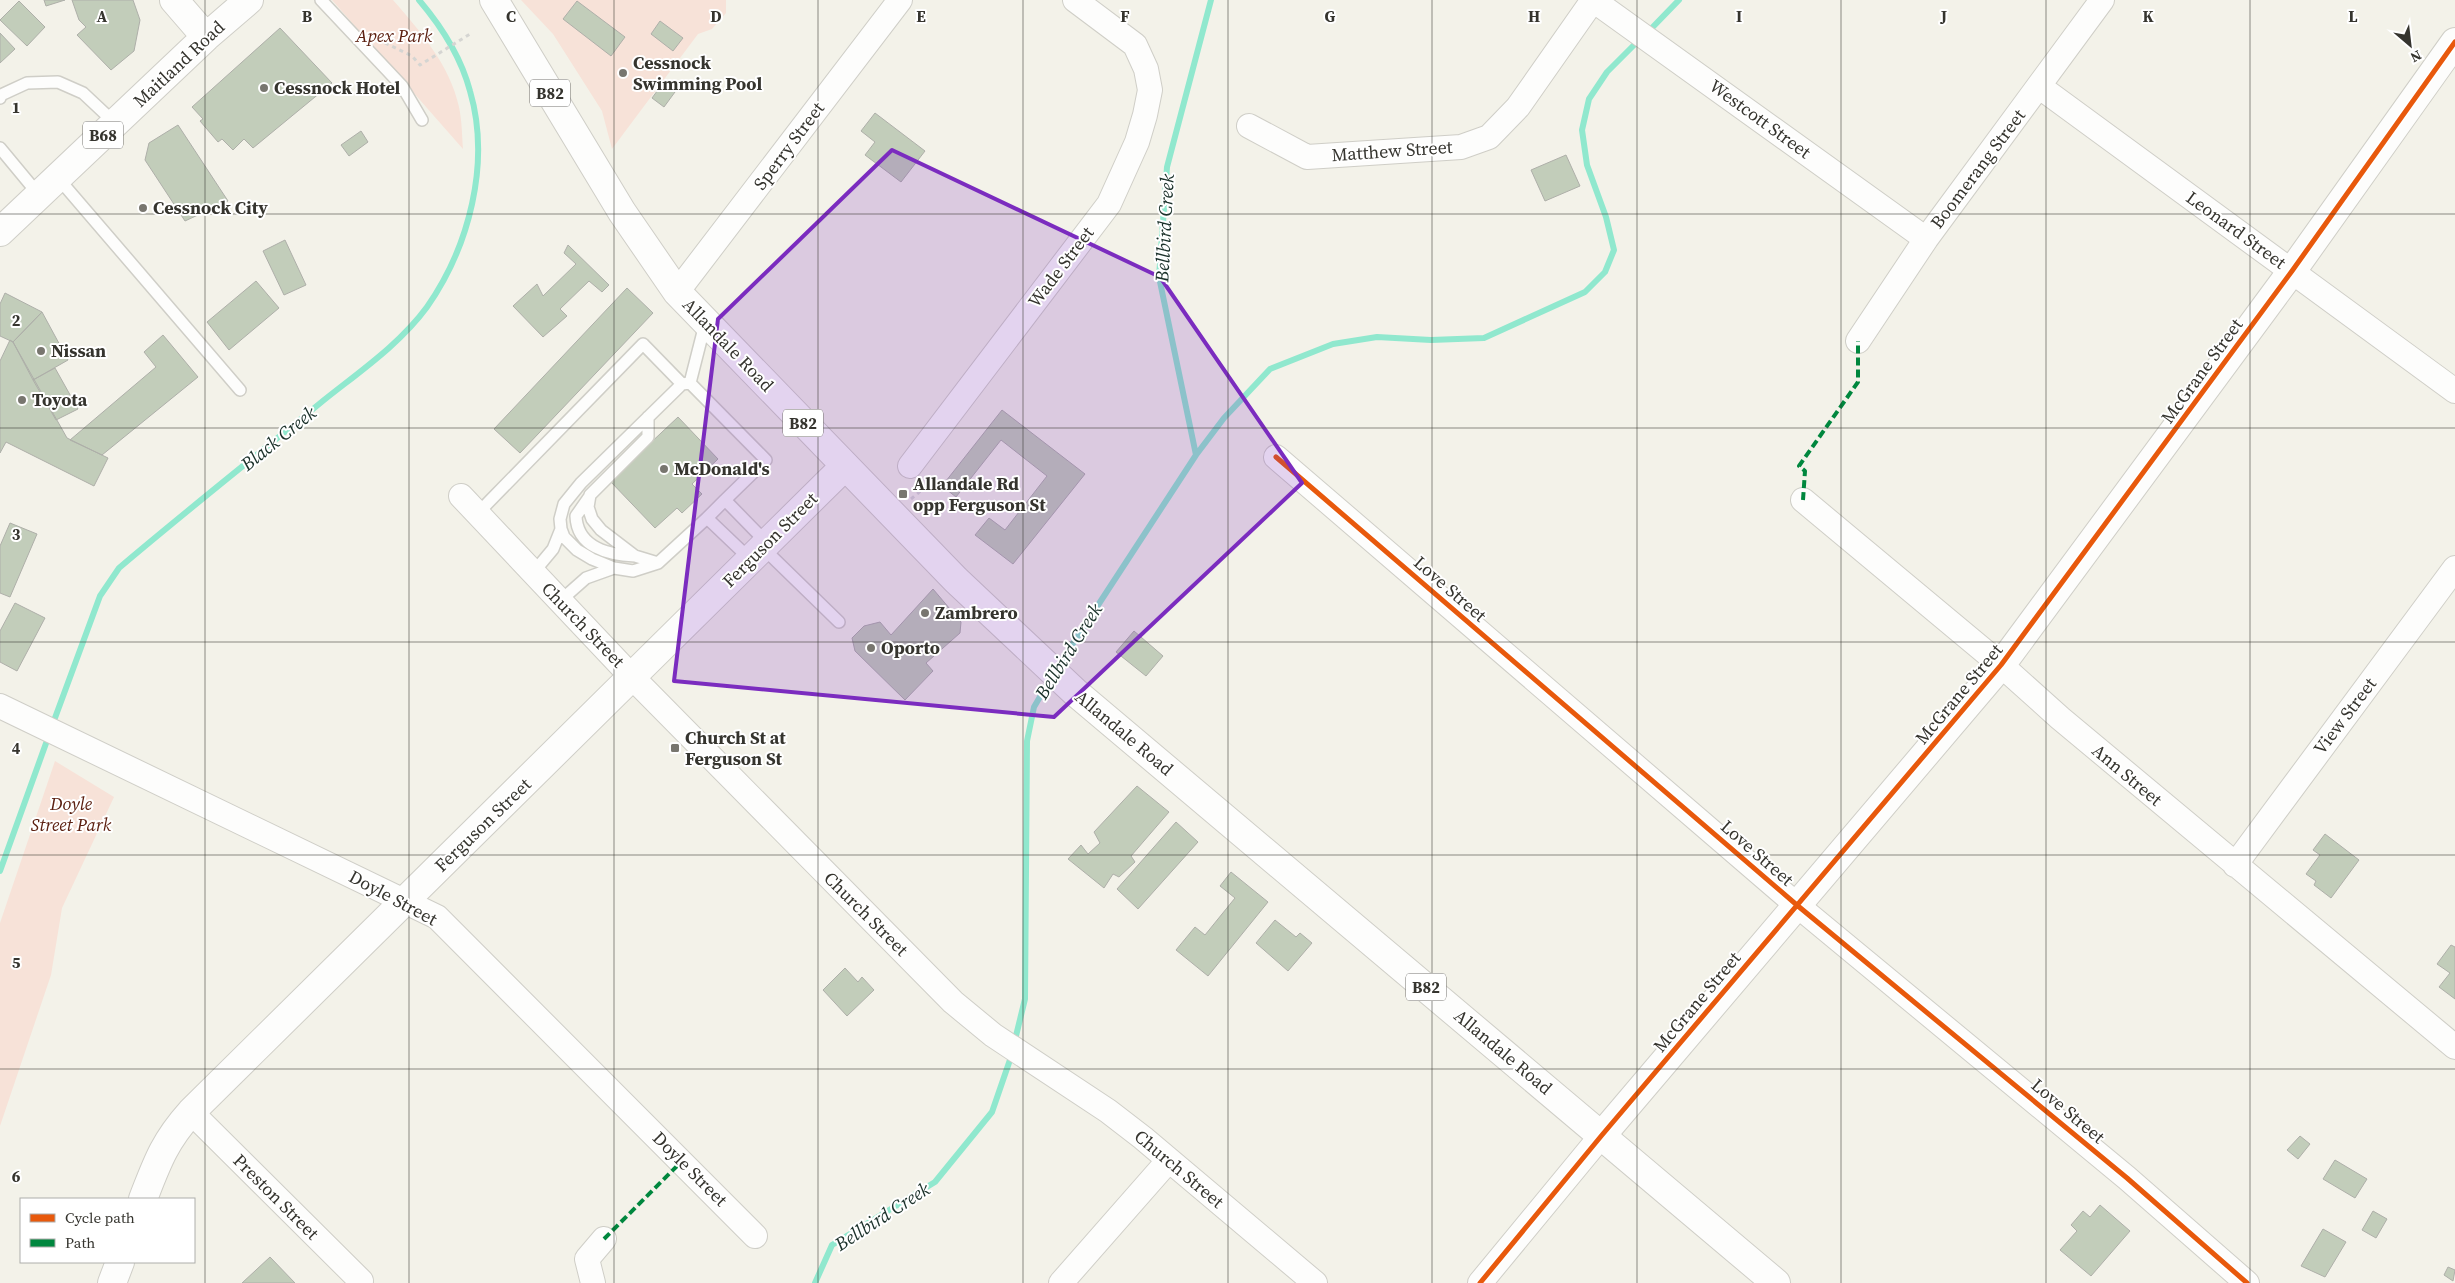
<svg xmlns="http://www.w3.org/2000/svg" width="2455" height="1283" font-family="'Source Serif 4',serif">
	<rect width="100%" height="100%" fill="#f3f2e9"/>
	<path fill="#f7e2d8" d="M 332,0 L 393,0 C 420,31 450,65 459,107 C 462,121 462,136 463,149 Z
		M 521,0 L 726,0 L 726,13 L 712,29 L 698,34 L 612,149 L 602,111 L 553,34 Z
		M 55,761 L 114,797 L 62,908 L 51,975 L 0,1126 L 0,923 Z"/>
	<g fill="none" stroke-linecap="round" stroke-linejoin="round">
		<path stroke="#90e8ce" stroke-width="6" d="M 1647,33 L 1679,0
			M 1196,455 L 1224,418 L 1270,369 L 1333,344 L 1377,337 L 1431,340 L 1484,338 L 1585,292 L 1605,272 L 1614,250 L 1606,217 L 1587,165 L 1582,130 L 1589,99 L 1607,72 L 1639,40
			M 1057,668 L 1196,455 L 1159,277 L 1167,167 L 1211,0
			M 52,726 L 100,596 L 119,568 C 186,511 256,456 324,400 C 359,372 400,344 427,307 C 469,247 491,163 470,91 C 461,57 442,27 419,0
			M 0,871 L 49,735
			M 1014,1044 L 1025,999 L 1027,741 L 1034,707 L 1051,678
			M 815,1283 L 832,1245 L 935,1182 L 992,1112 L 1012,1054"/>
	</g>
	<path fill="#c2cdba" stroke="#aeafa9" d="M 44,0 L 65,0 L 46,6 Z
		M 72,0 L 133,0 L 140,20 L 134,51 L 111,70 L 77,35 L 86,27 L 79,20 Z
		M 19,1 L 45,27 L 27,46 L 0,20 Z
		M 577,1 L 625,37 L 611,56 L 563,19 Z
		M 660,21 L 683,38 L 673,51 L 651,34 Z
		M 280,28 L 332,83 L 253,148 L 244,139 L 233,150 L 222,139 L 218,142 L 200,121 L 203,119 L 192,107 Z
		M 0,33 L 15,49 L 0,63 Z
		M 663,83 L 675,92 L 664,107 L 652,98 Z
		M 875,113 L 925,151 L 901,182 L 865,155 L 875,142 L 861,131 Z
		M 178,125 L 228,201 L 185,221 L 145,160 L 149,143 Z
		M 361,131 L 368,142 L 349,156 L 341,145 Z
		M 1566,155 L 1580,186 L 1545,201 L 1531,170 Z
		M 285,240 L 306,285 L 284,295 L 263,251 Z
		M 568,245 L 609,285 L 602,292 L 589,281 L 560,309 L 567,316 L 543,337 L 513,306 L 537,284 L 543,296 L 576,264 L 564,253 Z
		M 256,281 L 279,308 L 229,350 L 207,322 Z
		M 627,288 L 653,313 L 520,453 L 494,429 Z
		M 5,293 L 42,312 L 13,342 L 0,336 L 0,304 Z
		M 42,312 L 68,360 L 33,380 L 13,342 Z
		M 163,335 L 198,377 L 102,455 L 70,440 L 156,367 L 144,352 Z
		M 10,340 L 13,342 L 67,438 L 108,458 L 94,486 L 6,442 L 0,453 L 0,361 Z
		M 55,368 L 78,409 L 56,420 L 33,380 Z
		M 1002,410 L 1085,474 L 1013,564 L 975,535 L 989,518 L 1005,530 L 1047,476 L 1001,440 L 956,497 L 942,486 Z
		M 678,417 L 718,459 L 692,484 L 702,494 L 682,513 L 677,508 L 655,528 L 610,481 Z
		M 10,523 L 37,534 L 10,597 L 0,593 L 0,546 Z
		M 933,589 L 961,622 L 960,633 L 926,663 L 933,671 L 905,700 L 855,651 L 852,638 L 864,626 L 880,622 L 891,635 Z
		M 15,603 L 45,618 L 17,671 L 0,662 L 0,631 Z
		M 1134,631 L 1163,656 L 1146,676 L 1116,652 Z
		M 1137,786 L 1169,812 L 1131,856 L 1135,862 L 1119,877 L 1113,874 L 1104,888 L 1068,859 L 1081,845 L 1088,854 L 1100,843 L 1094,832 Z
		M 1176,822 L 1198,842 L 1138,909 L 1117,889 Z
		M 2325,834 L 2359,860 L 2331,898 L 2314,885 L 2316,881 L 2306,874 L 2320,855 L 2313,850 Z
		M 1231,872 L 1268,902 L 1208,976 L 1176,950 L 1195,927 L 1205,935 L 1235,898 L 1220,886 Z
		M 1275,920 L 1296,937 L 1300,933 L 1312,943 L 1288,971 L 1256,943 Z
		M 2451,945 L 2455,947 L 2455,999 L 2439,987 L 2450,973 L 2437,964 Z
		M 845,968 L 858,982 L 862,977 L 874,990 L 847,1016 L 823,990 Z
		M 2300,1136 L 2310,1144 L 2298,1159 L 2287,1150 Z
		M 2335,1160 L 2367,1179 L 2355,1198 L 2323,1179 Z
		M 2100,1205 L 2130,1231 L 2091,1276 L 2060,1250 L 2077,1231 L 2071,1225 L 2083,1211 L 2090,1217 Z
		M 2373,1211 L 2387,1219 L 2376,1238 L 2362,1230 Z
		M 2323,1229 L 2346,1242 L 2325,1277 L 2301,1266 Z
		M 270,1257 L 295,1283 L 242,1283 Z
		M 2448,1267 L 2455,1270 L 2453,1281 L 2444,1275 Z"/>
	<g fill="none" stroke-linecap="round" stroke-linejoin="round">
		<g stroke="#cfcec7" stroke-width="14">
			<path id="service" d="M 321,0 L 402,86 L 422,120
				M 0,98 L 1,95 L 27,83 L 58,82 L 83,93 L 116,124
				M 0,148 L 39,195
				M 58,178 L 240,390
				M 690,383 L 705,324
				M 648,417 L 648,437 L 590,495 L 588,507 L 592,519 L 601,530 L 635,556 L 658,563
				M 590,496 L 576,516 C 577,547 608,555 635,556
				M 478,513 L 643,344 L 682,384
				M 707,518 L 725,500
				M 762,547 L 839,622
				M 750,559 L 707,518 L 658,563 L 633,571 L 614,568 L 592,559 L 577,550 L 564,537 L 561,529 L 560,519 L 564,504 L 581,483 L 682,384 L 690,383 L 766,460 L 725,500 L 767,543
				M 533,573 L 553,549 L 561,529
				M 560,601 L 586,578 L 614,568"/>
		</g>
		<g stroke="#cfcec7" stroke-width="26">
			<path id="minor" d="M 1593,0 L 1926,239
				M 2040,87 L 2455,391
				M 1249,126 L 1307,157 L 1461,147 L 1489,137 L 1518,107 L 1593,0
				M 677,292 L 900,0
				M 1858,341 L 1926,239 L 2102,0
				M 1276,457 L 1798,906 L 2127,1178 L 2247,1283
				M 910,466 L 1109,204 L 1137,142 L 1145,115 L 1150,90 L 1146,69 L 1135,45 L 1075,0
				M 461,496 L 632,677 L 953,1002 L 993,1035 L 1108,1111 L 1143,1138 L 1315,1283
				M 1803,500 L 2001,665 L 2060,718 L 2455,1047
				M 0,706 L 437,917 L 755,1236
				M 2235,865 L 2455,568
				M 191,1112 L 361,1281
				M 593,1283 L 587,1259 L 604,1239
				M 1061,1283 L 1169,1160
				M 1480,1283 L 1602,1135"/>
		</g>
		<g stroke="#cfcec7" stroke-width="30">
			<path id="tertiary" d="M 1602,1135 L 2001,665 L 2292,271 L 2455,42
				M 143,1199 C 157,1163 164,1142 191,1112 L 845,466
				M 112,1283 L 120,1262"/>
		</g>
		<g stroke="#cfcec7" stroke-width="30">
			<path id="primary" d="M 174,0 L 206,37
				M 494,0 L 622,212 L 677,292 L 956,580 L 1075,692 L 1776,1283
				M 0,232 L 206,37 L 249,0"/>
		</g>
		<path stroke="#d5d5d2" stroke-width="3" stroke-dasharray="4 4" stroke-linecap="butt" d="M 385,43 L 412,56 L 420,65 L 470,34
			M 911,499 L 929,484 L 925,480"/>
		<use href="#service" stroke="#fdfdfc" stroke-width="11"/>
		<use href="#minor" stroke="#fdfdfc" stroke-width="24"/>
		<use href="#tertiary" stroke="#fdfdfc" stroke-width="28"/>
		<use href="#primary" stroke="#fdfdfc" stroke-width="28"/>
		<path stroke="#00873e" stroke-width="4" stroke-dasharray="8 4" stroke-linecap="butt" d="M 1803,500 L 1805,471 L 1799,466 L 1858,382 L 1858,341
			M 604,1239 L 682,1161"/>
		<g stroke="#fff" stroke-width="8">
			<path id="cycleway" d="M 1276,457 L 1798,906 L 2127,1178 L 2247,1283
				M 1480,1283 L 1602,1135 L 2001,665 L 2292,271 L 2455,42"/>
		</g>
		<use href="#cycleway" stroke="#e8590c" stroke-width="5"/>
	</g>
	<path fill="#7b2cbf" fill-opacity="0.2" stroke="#7b2cbf" stroke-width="4" stroke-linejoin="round" d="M 892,150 L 1160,277 L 1302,483 L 1054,717 L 674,681 L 718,319 Z"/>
	<path fill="none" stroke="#35342e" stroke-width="1" stroke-opacity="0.55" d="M 205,0 L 205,1283M 409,0 L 409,1283M 614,0 L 614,1283M 818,0 L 818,1283M 1023,0 L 1023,1283M 1228,0 L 1228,1283M 1432,0 L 1432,1283M 1637,0 L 1637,1283M 1841,0 L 1841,1283M 2046,0 L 2046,1283M 2250,0 L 2250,1283M 0,214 L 2455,214M 0,428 L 2455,428M 0,642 L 2455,642M 0,855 L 2455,855M 0,1069 L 2455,1069"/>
	<g fill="#78766f" stroke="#fff" stroke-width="2">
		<circle cx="623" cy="73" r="5"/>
		<circle cx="264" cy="88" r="5"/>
		<circle cx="143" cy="208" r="5"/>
		<circle cx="41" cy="351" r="5"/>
		<circle cx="22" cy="400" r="5"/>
		<circle cx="664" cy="469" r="5"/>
		<rect x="898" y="489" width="10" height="10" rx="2.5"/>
		<circle cx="925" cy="613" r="5"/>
		<circle cx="871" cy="648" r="5"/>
		<rect x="670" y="743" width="10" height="10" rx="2.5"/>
	</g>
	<g text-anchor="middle" stroke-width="4" stroke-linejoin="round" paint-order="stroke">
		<g fill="#fff" stroke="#72716d" stroke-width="1">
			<rect x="530" y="79.5" width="40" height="27" rx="4"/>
			<rect x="83" y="121.5" width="40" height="27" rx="4"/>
			<rect x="783" y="409.5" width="40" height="27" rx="4"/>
			<rect x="1406" y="973.5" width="40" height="27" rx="4"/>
		</g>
		<g font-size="16" font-weight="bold" fill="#35342e">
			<text x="550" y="99">B82</text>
			<text x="103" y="141">B68</text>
			<text x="803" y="429">B82</text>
			<text x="1426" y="993">B82</text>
		</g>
		<g font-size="18" font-style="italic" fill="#5c2011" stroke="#fff">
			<text x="394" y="42">Apex Park</text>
			<text x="71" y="810">Doyle<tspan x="71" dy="21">Street Park</tspan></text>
		</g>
		<g font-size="18" font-weight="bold" fill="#35342e" stroke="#fff" text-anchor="start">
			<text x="633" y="69">Cessnock<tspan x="633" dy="21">Swimming Pool</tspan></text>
			<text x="274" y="94">Cessnock Hotel</text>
			<text x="153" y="214">Cessnock City</text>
			<text x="51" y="357">Nissan</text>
			<text x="32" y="406">Toyota</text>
			<text x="674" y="475">McDonald's</text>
			<text x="913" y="490">Allandale Rd<tspan x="913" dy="21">opp Ferguson St</tspan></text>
			<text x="935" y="619">Zambrero</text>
			<text x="881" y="654">Oporto</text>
			<text x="685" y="744">Church St at<tspan x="685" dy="21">Ferguson St</tspan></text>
		</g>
		<g font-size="18" fill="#35342e" stroke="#fff">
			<text transform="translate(179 64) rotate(-43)" y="6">Maitland Road</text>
			<text transform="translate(1760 119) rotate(36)" y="6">Westcott Street</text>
			<text transform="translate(789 146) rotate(-53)" y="6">Sperry Street</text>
			<text transform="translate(1392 151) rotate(-4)" y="6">Matthew Street</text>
			<text transform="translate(1978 169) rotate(-53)" y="6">Boomerang Street</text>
			<text transform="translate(2236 230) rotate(36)" y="6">Leonard Street</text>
			<text transform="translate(1061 267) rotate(-53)" y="6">Wade Street</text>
			<text transform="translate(728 345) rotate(46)" y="6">Allandale Road</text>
			<text transform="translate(2202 371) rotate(-54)" y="6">McGrane Street</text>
			<text transform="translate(770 540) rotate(-45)" y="6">Ferguson Street</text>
			<text transform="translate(1450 589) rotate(41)" y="6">Love Street</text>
			<text transform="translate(583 625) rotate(46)" y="6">Church Street</text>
			<text transform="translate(1959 694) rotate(-50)" y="6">McGrane Street</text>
			<text transform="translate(2345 716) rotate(-53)" y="6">View Street</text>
			<text transform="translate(1124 733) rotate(40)" y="6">Allandale Road</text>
			<text transform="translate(2127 775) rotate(40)" y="6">Ann Street</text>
			<text transform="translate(483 825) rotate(-44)" y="6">Ferguson Street</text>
			<text transform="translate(1757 853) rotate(41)" y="6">Love Street</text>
			<text transform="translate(393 898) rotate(28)" y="6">Doyle Street</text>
			<text transform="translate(866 914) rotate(45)" y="6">Church Street</text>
			<text transform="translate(1697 1002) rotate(-50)" y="6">McGrane Street</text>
			<text transform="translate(1503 1052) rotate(40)" y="6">Allandale Road</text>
			<text transform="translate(2068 1111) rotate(40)" y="6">Love Street</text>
			<text transform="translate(690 1169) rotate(45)" y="6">Doyle Street</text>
			<text transform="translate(1179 1169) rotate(40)" y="6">Church Street</text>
			<text transform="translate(276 1197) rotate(45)" y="6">Preston Street</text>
		</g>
		<g font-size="19" font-style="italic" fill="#1b312a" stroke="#fff">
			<text transform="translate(1164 228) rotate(-87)" y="7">Bellbird Creek</text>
			<text transform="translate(278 438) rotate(-39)" y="7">Black Creek</text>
			<text transform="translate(1068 651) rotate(-58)" y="7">Bellbird Creek</text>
			<text transform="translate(882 1216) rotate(-33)" y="7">Bellbird Creek</text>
		</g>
	</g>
	<g font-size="16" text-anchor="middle" font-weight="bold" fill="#35342e" stroke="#fff" stroke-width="4" stroke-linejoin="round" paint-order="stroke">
		<text x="102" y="22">A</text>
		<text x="307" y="22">B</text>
		<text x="511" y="22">C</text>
		<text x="716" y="22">D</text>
		<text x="921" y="22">E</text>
		<text x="1125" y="22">F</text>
		<text x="1330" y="22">G</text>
		<text x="1534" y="22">H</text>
		<text x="1739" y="22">I</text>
		<text x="1944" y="22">J</text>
		<text x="2148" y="22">K</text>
		<text x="2353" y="22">L</text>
		<text x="16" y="113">1</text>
		<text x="16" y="326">2</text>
		<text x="16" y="540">3</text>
		<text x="16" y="754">4</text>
		<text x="16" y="968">5</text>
		<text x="16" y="1182">6</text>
	</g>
	<rect x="20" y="1198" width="175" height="65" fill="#ffffff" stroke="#aeaeab"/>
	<rect x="30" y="1214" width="25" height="8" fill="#e8590c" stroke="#aeaeab"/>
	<text x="65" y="1223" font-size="15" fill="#35342e">Cycle path</text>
	<rect x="30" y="1239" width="25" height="8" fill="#00873e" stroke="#aeaeab"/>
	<text x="65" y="1248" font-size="15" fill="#35342e">Path</text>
	<g transform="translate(2410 45) rotate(152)" stroke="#ffffff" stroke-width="4" paint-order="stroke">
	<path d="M0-4L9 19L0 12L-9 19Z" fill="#35342e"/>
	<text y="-8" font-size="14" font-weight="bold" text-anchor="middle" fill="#35342e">N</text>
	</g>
</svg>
